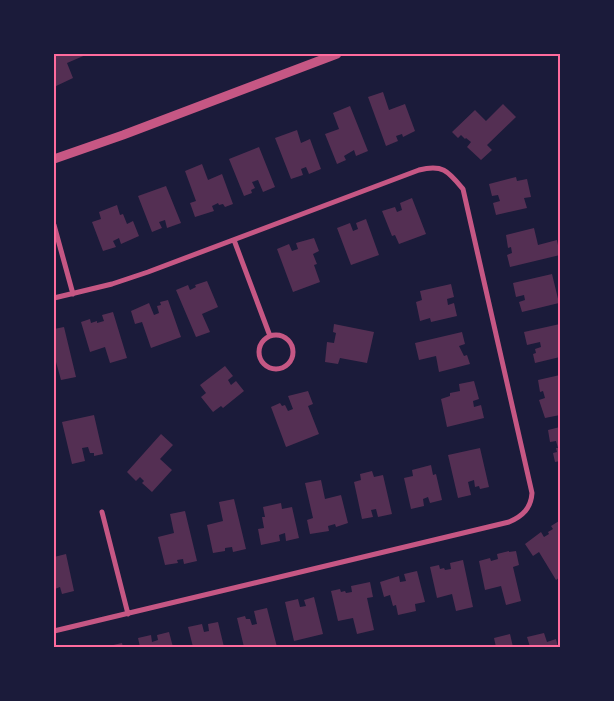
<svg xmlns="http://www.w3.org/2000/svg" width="614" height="701" font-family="Cabin,sans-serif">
	<rect width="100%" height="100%" fill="#1b1b3a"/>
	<path fill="#542f53" d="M 54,54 L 88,54 L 67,63 L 73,78 L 54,87 Z
		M 383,92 L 389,110 L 405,104 L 415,131 L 403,137 L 402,134 L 396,136 L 398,141 L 386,146 L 368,97 Z
		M 503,104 L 516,117 L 487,145 L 492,150 L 481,160 L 467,147 L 471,142 L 466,138 L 465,139 L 461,135 L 458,138 L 452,132 L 475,110 L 486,121 Z
		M 350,106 L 368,151 L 356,156 L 354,150 L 344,156 L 346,160 L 337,164 L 325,134 L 339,129 L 333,113 Z
		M 297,130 L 301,143 L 310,139 L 321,169 L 309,174 L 306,167 L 301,169 L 303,175 L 291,179 L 275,138 Z
		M 259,147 L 275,187 L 263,192 L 258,180 L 252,182 L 255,188 L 251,190 L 252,193 L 244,196 L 229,159 Z
		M 202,164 L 208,180 L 222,174 L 233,204 L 225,207 L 223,204 L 219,205 L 218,203 L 212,206 L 214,211 L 195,217 L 190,203 L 196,201 L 185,171 Z
		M 516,177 L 517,181 L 527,179 L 531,197 L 524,198 L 527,208 L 496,215 L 493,203 L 500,201 L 498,195 L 492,196 L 489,184 Z
		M 166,186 L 181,223 L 167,228 L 165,220 L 159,222 L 162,228 L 152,232 L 138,196 Z
		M 412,198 L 426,234 L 399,244 L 395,235 L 392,236 L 382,211 L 395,207 L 397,212 L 402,210 L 400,203 Z
		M 117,205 L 120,215 L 123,214 L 127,224 L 133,221 L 139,236 L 121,244 L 119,238 L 113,241 L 116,247 L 103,251 L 92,222 L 101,219 L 99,212 Z
		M 366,219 L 379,255 L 351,265 L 337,228 L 350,223 L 353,231 L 358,229 L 356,223 Z
		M 534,228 L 538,245 L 557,240 L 560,255 L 510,267 L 507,255 L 512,253 L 511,247 L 508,248 L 506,235 Z
		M 314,238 L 319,251 L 313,254 L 317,264 L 314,265 L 320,282 L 293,292 L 277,249 L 289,244 L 292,251 L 298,249 L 296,243 Z
		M 552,274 L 559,303 L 522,312 L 519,302 L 525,300 L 524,295 L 516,297 L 513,283 Z
		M 207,281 L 218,307 L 202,314 L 210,332 L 196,337 L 176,290 L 188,285 L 190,290 L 196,287 L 195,285 Z
		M 451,284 L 454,297 L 447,299 L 448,305 L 454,303 L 457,316 L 431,322 L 430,318 L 420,321 L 416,302 L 422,300 L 420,291 Z
		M 168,300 L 181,337 L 151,348 L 142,322 L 135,324 L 131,311 L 149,303 L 154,315 L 159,313 L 157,306 L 161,305 L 160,302 Z
		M 113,312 L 127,358 L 110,363 L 105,347 L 90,352 L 81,322 L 90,319 L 91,323 L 97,321 L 97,323 L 104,321 L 102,315 Z
		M 334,324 L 374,332 L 367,363 L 340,358 L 338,364 L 325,362 L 327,342 L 334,343 L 336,333 L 333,332 Z
		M 560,324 L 560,357 L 535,363 L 533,354 L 536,353 L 535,349 L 541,347 L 540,342 L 527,345 L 524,332 Z
		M 64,327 L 76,377 L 61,380 L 56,362 L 54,362 L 54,329 Z
		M 462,332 L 465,344 L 459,346 L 464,356 L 467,355 L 470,364 L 439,372 L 436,356 L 419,360 L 415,343 Z
		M 225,366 L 233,376 L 228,380 L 231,385 L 236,381 L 244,391 L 223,408 L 221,406 L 213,412 L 201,397 L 206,393 L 200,385 Z
		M 560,375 L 560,408 L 558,408 L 560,415 L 545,418 L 539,400 L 545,398 L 543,391 L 540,392 L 538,380 Z
		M 474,381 L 479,399 L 473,401 L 474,407 L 481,405 L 484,418 L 447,427 L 441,399 L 450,396 L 450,393 L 460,391 L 459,384 Z
		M 308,391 L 313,404 L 308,406 L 319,434 L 286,447 L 271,407 L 280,403 L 282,406 L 285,405 L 288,411 L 293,409 L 288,396 Z
		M 94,415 L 103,454 L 94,456 L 94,453 L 90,453 L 88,447 L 82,448 L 85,461 L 72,464 L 62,422 Z
		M 560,427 L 560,461 L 555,462 L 553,453 L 557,452 L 556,448 L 558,448 L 556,441 L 550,442 L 548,430 Z
		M 161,434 L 173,445 L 160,459 L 172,470 L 152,492 L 142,483 L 144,481 L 140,477 L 136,481 L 127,472 Z
		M 480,448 L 489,487 L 480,489 L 479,486 L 475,487 L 474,480 L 468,482 L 471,495 L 458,498 L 448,455 Z
		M 431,465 L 433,475 L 436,474 L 442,500 L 430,503 L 428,497 L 423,499 L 424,506 L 411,509 L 404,478 L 413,476 L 412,470 Z
		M 372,471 L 374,477 L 383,475 L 392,514 L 378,517 L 376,509 L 371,510 L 373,517 L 362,519 L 354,482 L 361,480 L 360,474 Z
		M 321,480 L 325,499 L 341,495 L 348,523 L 336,527 L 335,524 L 328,526 L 329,531 L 310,534 L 307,520 L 313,518 L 305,483 Z
		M 559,493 L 560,493 L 560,508 L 558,508 Z
		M 234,499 L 246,549 L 233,552 L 232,547 L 225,548 L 225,551 L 213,553 L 207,525 L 223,521 L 219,502 Z
		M 281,503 L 282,509 L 292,507 L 299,538 L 286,541 L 285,533 L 279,535 L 280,541 L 261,545 L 258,529 L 264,528 L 262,517 L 265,517 L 263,507 Z
		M 185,511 L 197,561 L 184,564 L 183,559 L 177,560 L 178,563 L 165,565 L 158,537 L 174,533 L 170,514 Z
		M 559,521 L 560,524 L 560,577 L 556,580 L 539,552 L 533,556 L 525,544 L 541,532 L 544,537 L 549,534 L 548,532 L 553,529 L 551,526 Z
		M 509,551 L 509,552 L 516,551 L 519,565 L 513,567 L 521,601 L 506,605 L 501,586 L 485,590 L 479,561 L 490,558 L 491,561 L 498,559 L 497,554 Z
		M 66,554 L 74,591 L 62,594 L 60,587 L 55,589 L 56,595 L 54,595 L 54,557 Z
		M 463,560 L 473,607 L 456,611 L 452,594 L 437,598 L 430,567 L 439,565 L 440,569 L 444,568 L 445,570 L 451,569 L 450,563 Z
		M 417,571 L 425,602 L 415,604 L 416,611 L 398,615 L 396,605 L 393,606 L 390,595 L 384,597 L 380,582 L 399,576 L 400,582 L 406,581 L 404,574 Z
		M 370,582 L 373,597 L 367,598 L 374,630 L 357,634 L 353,618 L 338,621 L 331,591 L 340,589 L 341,592 L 345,591 L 346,593 L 352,592 L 351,586 Z
		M 314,597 L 323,634 L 294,641 L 285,602 L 298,599 L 300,607 L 306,606 L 304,600 Z
		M 267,608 L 277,647 L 244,647 L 237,618 L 245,616 L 246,619 L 250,619 L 252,625 L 257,624 L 254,611 Z
		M 218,622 L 224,647 L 193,647 L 188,627 L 202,624 L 204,632 L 209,631 L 208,624 Z
		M 169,632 L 173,647 L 140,647 L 138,638 L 151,635 L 152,642 L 158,640 L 157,635 Z
		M 544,633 L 547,642 L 556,639 L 558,647 L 530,647 L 527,637 Z
		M 510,634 L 513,647 L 496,647 L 494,638 Z
		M 122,643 L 123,647 L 109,647 L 109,646 Z"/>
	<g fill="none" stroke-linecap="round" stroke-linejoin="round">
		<path stroke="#c65784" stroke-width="5" d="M 54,225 L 73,294
			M 234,240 L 270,336
			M 54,298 L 112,284 L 148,272 L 419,170 C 443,164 448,171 463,189 L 532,493 C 531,508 523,516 509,522 L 54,631
			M259 352a17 17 0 1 1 34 0a17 17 0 1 1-34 0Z
			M 102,512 L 128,614"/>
		<path stroke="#c65784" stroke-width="9" d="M 54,159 L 123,135 L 337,54"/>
	</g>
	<rect width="614" height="701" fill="none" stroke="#1b1b3a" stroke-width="110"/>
	<rect x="55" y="55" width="504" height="591" fill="none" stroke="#ff6b9d" stroke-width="2"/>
</svg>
